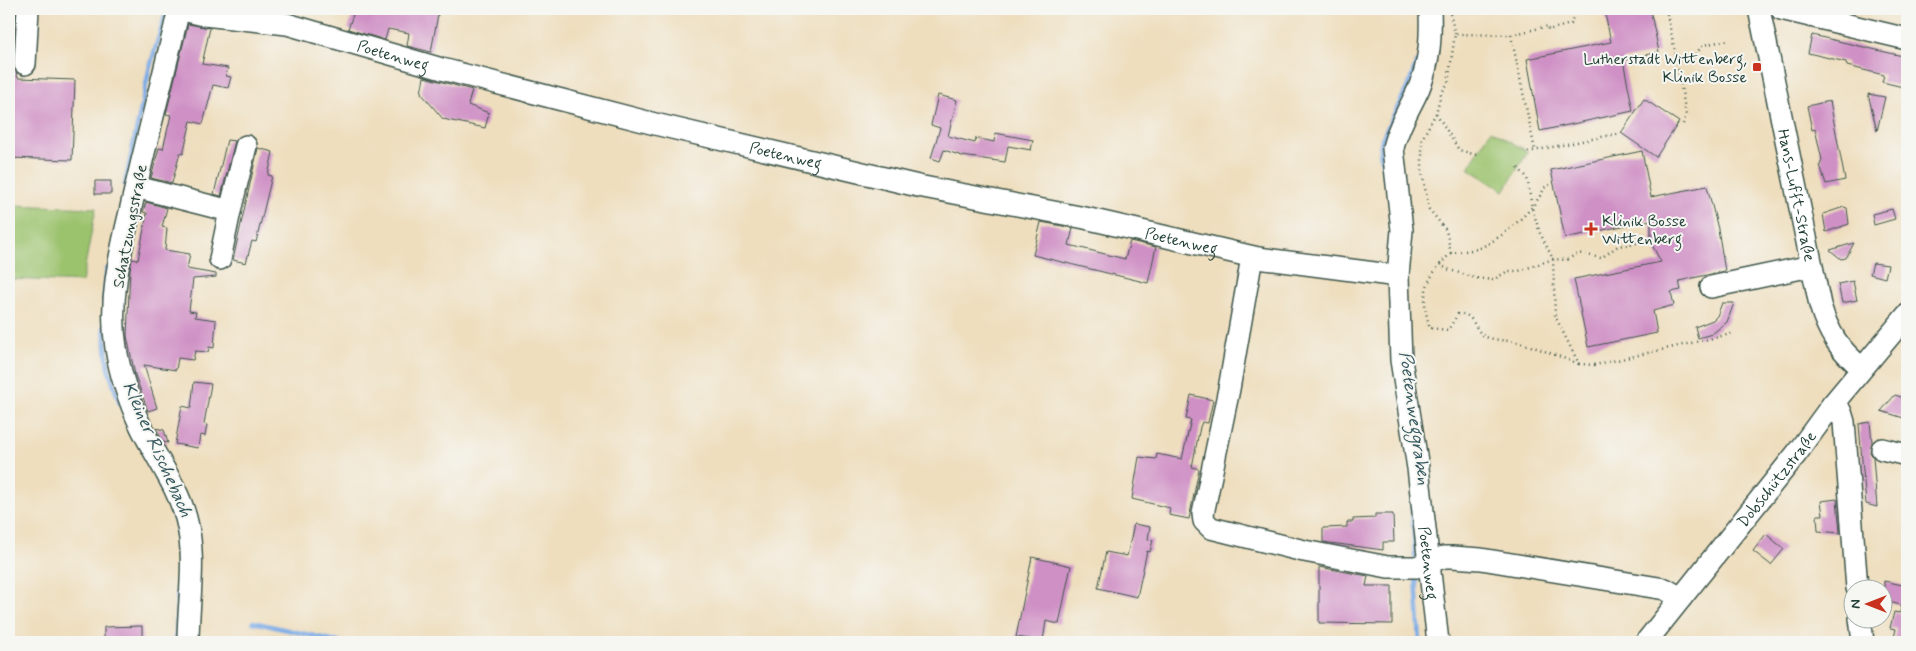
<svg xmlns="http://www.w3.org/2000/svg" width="1916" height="651" font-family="Mynerve,sans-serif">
	<rect width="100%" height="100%" fill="#f6f6f2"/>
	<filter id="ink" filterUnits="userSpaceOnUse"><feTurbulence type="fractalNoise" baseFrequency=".02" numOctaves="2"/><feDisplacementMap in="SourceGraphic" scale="10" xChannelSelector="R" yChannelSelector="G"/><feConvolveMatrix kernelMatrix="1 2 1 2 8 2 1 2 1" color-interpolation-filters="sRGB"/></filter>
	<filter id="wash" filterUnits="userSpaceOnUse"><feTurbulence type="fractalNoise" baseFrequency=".0096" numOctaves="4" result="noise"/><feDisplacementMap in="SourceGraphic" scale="20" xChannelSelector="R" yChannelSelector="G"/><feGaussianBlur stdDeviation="1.12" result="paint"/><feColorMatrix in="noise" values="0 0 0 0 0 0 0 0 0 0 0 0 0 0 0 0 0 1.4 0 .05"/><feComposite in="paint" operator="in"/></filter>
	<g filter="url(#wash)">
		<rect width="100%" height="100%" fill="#eedebe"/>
		<path fill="#9bc26d" stroke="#5d8050" d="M 1491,130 L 1528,152 L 1504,191 L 1468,168 Z
			M 9,205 L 96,208 L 82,282 L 9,279 Z"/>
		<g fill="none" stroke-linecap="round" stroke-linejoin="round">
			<path stroke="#7bace6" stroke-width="4.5" d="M 1386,181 L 1380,151 L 1382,139 L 1409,84 L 1417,62
				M 125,184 L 149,70 L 167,9
				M 104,301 L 107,269
				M 104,327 L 108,368 L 120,404
				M 154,471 L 177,524 L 179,549 L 176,642
				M 1412,506 L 1415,557
				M 1416,579 L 1420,642
				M 253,622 L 340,642"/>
		</g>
		<g id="blocks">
			<path fill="#cf90c5" d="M 9,9 L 16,9 L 13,63 L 18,78 L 75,80 L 72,160 L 9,158 Z
				M 355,9 L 439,9 L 431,52 L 407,46 L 409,33 L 388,29 L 385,40 L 348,29 Z
				M 1604,9 L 1650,9 L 1659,52 L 1623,60 L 1633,111 L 1540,131 L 1527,59 L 1611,42 Z
				M 188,24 L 210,28 L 202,64 L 228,68 L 226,76 L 231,77 L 228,88 L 213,85 L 203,124 L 191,121 L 183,154 L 180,153 L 172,183 L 151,178 L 159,148 L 163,149 L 171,115 L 166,114 Z
				M 1812,35 L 1907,57 L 1903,87 L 1882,82 L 1884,75 L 1847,66 L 1846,62 L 1808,53 Z
				M 424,77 L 472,90 L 468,105 L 489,113 L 485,128 L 443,119 L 421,93 Z
				M 1868,94 L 1885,97 L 1877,131 Z
				M 938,95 L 957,100 L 948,136 L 975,143 L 976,138 L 994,142 L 995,133 L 1033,140 L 1031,150 L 1008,146 L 1005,162 L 962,156 L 944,150 L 940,161 L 931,158 L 940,128 L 931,125 Z
				M 1644,99 L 1679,122 L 1656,157 L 1621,133 Z
				M 1830,101 L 1845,180 L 1826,184 L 1820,165 L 1822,160 L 1815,129 L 1812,130 L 1807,106 Z
				M 227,140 L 235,141 L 221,196 L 214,194 Z
				M 258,148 L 273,152 L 268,175 L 272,176 L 256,242 L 252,241 L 246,263 L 233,260 Z
				M 1642,151 L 1651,197 L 1707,186 L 1718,229 L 1725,271 L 1679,281 L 1681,290 L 1671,292 L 1674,305 L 1653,311 L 1657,333 L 1588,347 L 1574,279 L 1661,262 L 1651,243 L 1651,220 L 1565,238 L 1551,170 Z
				M 95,181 L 111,181 L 111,194 L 95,194 Z
				M 146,202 L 167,208 L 162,227 L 167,228 L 165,250 L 190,254 L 187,269 L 216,274 L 216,277 L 193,279 L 189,311 L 196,312 L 195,317 L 216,320 L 214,348 L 209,347 L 208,352 L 195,351 L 193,360 L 178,358 L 176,370 L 144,365 L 157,408 L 148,411 L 135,375 L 127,336 L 130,270 L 132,259 L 138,260 L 147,213 L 143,212 Z
				M 1844,207 L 1847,208 L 1849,224 L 1826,232 L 1823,214 Z
				M 1892,209 L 1895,219 L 1874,225 L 1872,214 Z
				M 1041,222 L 1073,228 L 1069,245 L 1125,259 L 1130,241 L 1156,247 L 1148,283 L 1033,255 Z
				M 1854,243 L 1846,258 L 1841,259 L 1830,250 Z
				M 1873,263 L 1888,265 L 1885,278 L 1870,274 Z
				M 1853,281 L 1857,300 L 1842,303 L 1838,284 Z
				M 1722,303 L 1734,303 L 1727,322 L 1712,334 L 1698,338 L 1695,327 L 1713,320 L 1717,316 Z
				M 194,382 L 211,384 L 204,424 L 207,425 L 205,436 L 200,435 L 198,448 L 175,444 L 182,406 L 191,408 Z
				M 1191,395 L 1213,400 L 1208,423 L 1202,422 L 1200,427 L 1192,467 L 1199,469 L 1189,519 L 1169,515 L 1170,508 L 1132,499 L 1139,457 L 1156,459 L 1157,454 L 1182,459 L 1191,420 L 1186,419 Z
				M 1895,395 L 1907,399 L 1907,419 L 1881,411 Z
				M 1870,422 L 1872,442 L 1870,452 L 1873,457 L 1877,507 L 1866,504 L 1861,449 L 1859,424 Z
				M 156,428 L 164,430 L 168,443 L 163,442 Z
				M 1837,499 L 1840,533 L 1818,531 L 1817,515 L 1823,515 L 1821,501 Z
				M 1375,514 L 1393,514 L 1394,542 L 1383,542 L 1383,550 L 1323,542 L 1323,528 L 1347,527 L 1347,522 L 1353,522 L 1353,519 L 1375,518 Z
				M 1134,524 L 1150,527 L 1148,539 L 1153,540 L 1150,552 L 1147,551 L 1137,597 L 1098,588 L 1106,552 L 1127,556 Z
				M 1766,534 L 1784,549 L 1771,565 L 1753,551 Z
				M 1032,557 L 1071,566 L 1059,624 L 1046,621 L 1043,641 L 1016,637 Z
				M 1319,567 L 1368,576 L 1366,586 L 1392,586 L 1392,624 L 1319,623 Z
				M 1884,581 L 1907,586 L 1907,642 L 1893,642 L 1896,629 L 1890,628 L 1894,612 L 1900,613 L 1901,605 L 1884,601 Z
				M 142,626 L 142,642 L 104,642 L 104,627 Z"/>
		</g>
	</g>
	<g filter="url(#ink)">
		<use href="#blocks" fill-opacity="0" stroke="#3e5549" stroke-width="1"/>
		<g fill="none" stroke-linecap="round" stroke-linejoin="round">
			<g stroke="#3e5549" stroke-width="24">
				<g id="minor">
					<path id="s1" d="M 179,9 L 204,15 L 287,24 L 442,69 L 655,124 L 918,186 L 1085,218 L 1258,258 L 1398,276 L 1402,230 L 1393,148 C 1398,126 1410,108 1419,88 C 1430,62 1431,36 1430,9"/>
					<path d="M 179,9 C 164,74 147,138 132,203 C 121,250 108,299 116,348 C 120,375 130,403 141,427 C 156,458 177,485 186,518 C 197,558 188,602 188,642"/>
					<path id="s2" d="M 1759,9 L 1820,305 C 1828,332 1839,350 1862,368"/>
					<path d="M 1781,9 L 1907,39"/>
					<path d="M 25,64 L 28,9"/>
					<path d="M 136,187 L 230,211 L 246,146"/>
					<path d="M 1252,257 L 1229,389 L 1203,514 L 1204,521 L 1211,528 L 1304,551 L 1388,567 L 1416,567 L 1444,557 L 1452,557 L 1481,559 L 1665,589 L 1681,598"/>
					<path d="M 220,259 L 230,211"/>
					<path id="s3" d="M 1398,276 L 1401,360 L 1418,468 L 1438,642"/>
					<path d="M 1711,287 L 1811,266"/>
					<path d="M 1832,405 L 1841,412 L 1844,422 L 1857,588"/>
					<path d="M 1882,449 L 1907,455"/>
					<path d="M 1860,618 L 1863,642"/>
					<path id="s4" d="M 1646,642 L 1797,453 L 1832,405 L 1907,315"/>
				</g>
			</g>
			<path stroke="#3e5549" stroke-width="2.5" stroke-dasharray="1 4" stroke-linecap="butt" d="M 1449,9 L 1455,34
				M 1666,9 L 1677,61
				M 1511,35 L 1535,150
				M 1436,113 L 1422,139 L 1422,172 L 1429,209 L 1446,230 L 1451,253 C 1461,251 1473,251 1482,247 C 1503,237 1536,209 1544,188 L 1553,182
				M 1683,124 L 1686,115 L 1677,62 L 1690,61 L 1703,45 L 1728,40
				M 1528,152 L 1621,133
				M 1476,155 L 1459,150 L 1436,113 L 1441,94 L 1448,83 L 1455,34 L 1511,35 L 1548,26 L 1548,30 L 1571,24 L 1573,16
				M 1518,168 L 1527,177 L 1532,208 L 1540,233 L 1553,259 L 1555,316 L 1579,364 L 1595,365 L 1735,333
				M 1451,253 C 1426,277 1419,294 1430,328 L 1448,330 L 1458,314 C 1475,312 1473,331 1486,337 C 1497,341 1510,340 1521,343 C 1541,349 1560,357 1579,364
				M 1440,264 L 1447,269 L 1475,278 L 1493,280 L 1508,271 L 1519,271 L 1553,259 L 1567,260 L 1578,253 L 1601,258 L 1618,246 L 1650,241"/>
			<use href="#minor" stroke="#fff" stroke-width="21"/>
		</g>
	</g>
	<g fill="#c8321e" stroke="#f6f6f2" stroke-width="2">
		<rect x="1752" y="62" width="10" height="10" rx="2.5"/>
		<path d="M1588.5 221.5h5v5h5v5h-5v5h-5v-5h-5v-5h5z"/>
	</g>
	<g text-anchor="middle" stroke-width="4" stroke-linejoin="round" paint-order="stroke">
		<g font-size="16" fill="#1f3d34" stroke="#f6f6f2">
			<text dy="6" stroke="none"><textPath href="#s1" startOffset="220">Poetenweg</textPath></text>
			<text dy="6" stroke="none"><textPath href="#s1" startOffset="625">Poetenweg</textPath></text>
			<text dy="6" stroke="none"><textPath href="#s2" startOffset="190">Hans-Lufft-Straße</textPath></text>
			<text transform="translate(129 226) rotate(-79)" y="6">Schatzungsstraße</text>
			<text dy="6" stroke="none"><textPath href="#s1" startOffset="1030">Poetenweg</textPath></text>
			<text dy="6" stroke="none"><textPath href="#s4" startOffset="209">Dobschützstraße</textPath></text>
			<text dy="6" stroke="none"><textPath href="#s3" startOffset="289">Poetenweg</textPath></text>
		</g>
		<g font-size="16" fill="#1f3d34" stroke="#f6f6f2" text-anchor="end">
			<text x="1747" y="64">Lutherstadt Wittenberg,<tspan x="1747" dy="18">Klinik Bosse</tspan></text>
			<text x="1602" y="226" text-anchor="start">Klinik Bosse<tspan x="1602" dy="18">Wittenberg</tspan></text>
		</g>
		<g font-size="18" font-style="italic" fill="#365960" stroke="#f6f6f2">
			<text transform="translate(1415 418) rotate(82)" y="6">Poetenweggraben</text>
			<text transform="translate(158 449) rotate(66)" y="6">Kleiner Rischebach</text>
		</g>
	</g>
	<rect width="1916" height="651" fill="none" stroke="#f6f6f2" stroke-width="30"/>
	<g transform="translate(1868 604) rotate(270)"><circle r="24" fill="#f6f6f2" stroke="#a0aca6"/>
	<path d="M0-4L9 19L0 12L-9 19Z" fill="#c8321e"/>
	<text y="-8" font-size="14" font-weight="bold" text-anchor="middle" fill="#1f3d34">N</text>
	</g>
</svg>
